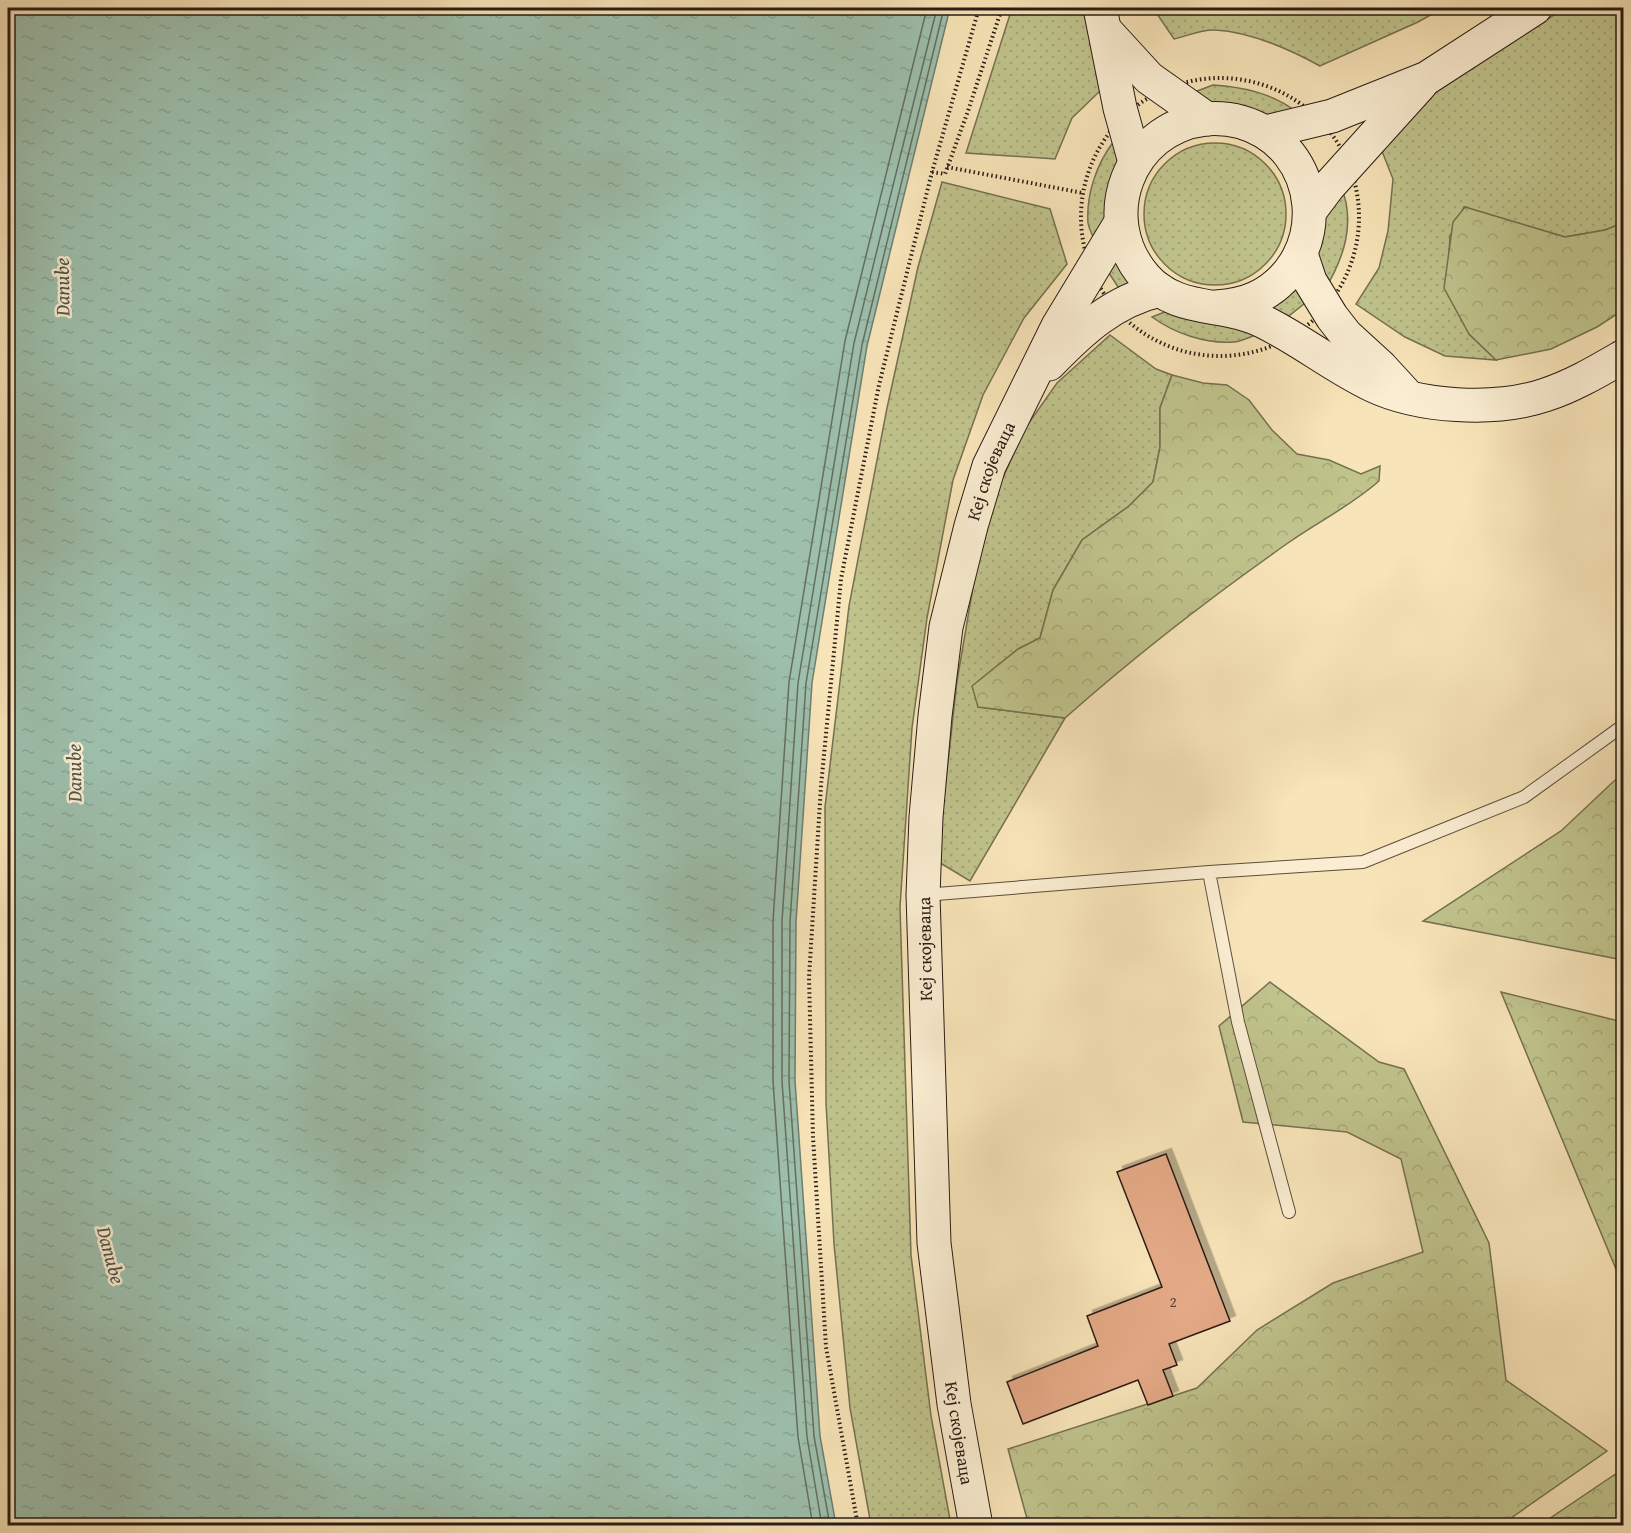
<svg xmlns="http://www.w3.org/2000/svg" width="1631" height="1533" font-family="'Gentium Book Plus',serif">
	<defs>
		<pattern id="grass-dots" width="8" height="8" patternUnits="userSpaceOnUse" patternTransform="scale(1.5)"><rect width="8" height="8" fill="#c0c38c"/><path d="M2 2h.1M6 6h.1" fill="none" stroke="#a5a778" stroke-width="1.8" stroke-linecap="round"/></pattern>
		<pattern id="forest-crowns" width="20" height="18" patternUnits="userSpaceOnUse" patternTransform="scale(1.5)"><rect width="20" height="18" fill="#c0c38c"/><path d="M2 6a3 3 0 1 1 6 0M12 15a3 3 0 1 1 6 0" fill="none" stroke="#a5a778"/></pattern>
		<pattern id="water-ripples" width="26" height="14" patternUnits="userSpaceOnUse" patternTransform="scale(1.5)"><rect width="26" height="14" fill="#9dbfac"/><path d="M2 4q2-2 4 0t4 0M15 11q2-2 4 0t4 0" fill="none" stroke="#87a493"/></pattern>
		<filter id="shadow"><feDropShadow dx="5.5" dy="-5.5" stdDeviation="0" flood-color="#0004"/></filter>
	</defs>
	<rect width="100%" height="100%" fill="#f7e4b8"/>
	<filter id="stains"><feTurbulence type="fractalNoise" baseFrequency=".00333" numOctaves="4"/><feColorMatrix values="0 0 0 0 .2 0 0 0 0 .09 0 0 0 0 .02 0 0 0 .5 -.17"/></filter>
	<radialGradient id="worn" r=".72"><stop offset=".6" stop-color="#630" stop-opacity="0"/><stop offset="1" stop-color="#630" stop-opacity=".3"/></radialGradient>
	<path fill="url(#grass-dots)" stroke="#757050" stroke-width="1.5" d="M 1012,8 L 1090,8 L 1101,90 L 1072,118 L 1055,159 L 966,153 Z
		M 1153,8 L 1443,8 L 1418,22 L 1320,66 C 1289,49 1251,32 1215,30 C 1203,29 1187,36 1174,39 Z
		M 1565,8 L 1623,8 L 1623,223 L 1605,230 L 1565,237 L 1464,207 L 1450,236 L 1449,254 L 1469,334 L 1496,360 L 1445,356 L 1405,337 L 1356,304 L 1379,268 L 1388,231 L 1393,179 L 1378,141 L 1435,91 Z
		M 1213,85 C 1243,87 1272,93 1297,112 L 1258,117 L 1210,104 L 1192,93 Z
		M 1114,141 C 1127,176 1108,211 1097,245 C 1094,238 1089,230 1088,223 C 1086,194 1097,163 1114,141 Z
		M1144 214a71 71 0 1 1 142 0a71 71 0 1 1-142 0Z
		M 942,182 L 1050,209 L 1067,264 L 1024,318 L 983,395 L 953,480 L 927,618 L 912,728 L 900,907 L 911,1255 L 931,1416 L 951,1525 L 871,1525 L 850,1408 L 834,1244 L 826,1103 L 825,807 L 849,606 L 887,408 L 918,267 Z
		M 1341,186 C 1356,223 1344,258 1324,291 L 1316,270 L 1317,247 L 1330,201 Z
		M 1117,248 L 1144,285 L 1122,293 L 1105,267 Z
		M 1300,279 L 1310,299 L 1285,319 L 1265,308 Z
		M 1167,311 L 1190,311 L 1256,335 C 1249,337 1241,342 1233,342 C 1205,344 1174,333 1152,317 Z
		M 1110,335 L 1156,369 L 1172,375 L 1160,408 L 1160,447 L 1153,482 L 1129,506 L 1082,540 L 1053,590 L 1040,638 L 1018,649 L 978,707 L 1065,718 L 970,881 L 937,861 L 957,681 L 985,517 L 1026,427 L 1057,383 Z"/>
	<path fill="url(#forest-crowns)" stroke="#757050" stroke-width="1.5" d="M 1465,207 L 1565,237 L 1605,230 L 1623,223 L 1623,310 L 1597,327 L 1551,349 L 1496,360 L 1469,334 L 1444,288 L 1453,222 Z
		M 1172,375 L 1203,383 L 1227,385 L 1249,400 L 1272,430 L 1297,454 L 1329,460 L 1361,474 L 1380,466 L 1379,481 C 1352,505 1318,522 1288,543 C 1211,597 1136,655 1065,718 L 978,707 L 972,686 L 1018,649 L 1040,638 L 1053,590 L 1082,540 L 1129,506 L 1153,482 L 1160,447 L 1160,408 Z
		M 1623,775 L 1623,960 L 1423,921 L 1561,831 L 1614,781 Z
		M 1270,982 L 1379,1062 L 1404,1069 L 1489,1243 L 1506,1380 L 1607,1451 L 1501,1525 L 1029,1526 L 1008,1449 L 1197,1388 L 1257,1330 L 1333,1283 L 1423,1252 L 1401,1159 L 1347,1132 L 1243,1122 L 1219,1026 Z
		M 1501,992 L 1623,1022 L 1623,1286 Z
		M 1617,1473 L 1623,1485 L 1623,1525 L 1540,1525 Z"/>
	<path fill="url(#water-ripples)" stroke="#6f7e6f" stroke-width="1.5" d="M 8,8 L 950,8 L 867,346 L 812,683 L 796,922 L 795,1081 L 820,1436 L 836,1525 L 8,1525 Z"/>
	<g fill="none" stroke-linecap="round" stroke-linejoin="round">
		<path stroke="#646e60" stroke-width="1.5" d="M 813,1526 L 798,1437 L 773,1081 L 773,921 L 789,682 L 845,341 L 927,8
			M 822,1526 L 807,1437 L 782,1081 L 782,921 L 798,683 L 854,343 L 937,8
			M 830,1526 L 814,1436 L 789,1081 L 790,922 L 806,683 L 862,345 L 944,8"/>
	</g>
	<path fill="#e4a986" stroke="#2a1c14" stroke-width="1.5" filter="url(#shadow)" d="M 1166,1154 L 1230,1321 L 1169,1344 L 1177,1365 L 1163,1370 L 1173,1396 L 1148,1405 L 1138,1380 L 1023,1424 L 1007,1382 L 1098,1346 L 1087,1316 L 1162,1287 L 1117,1172 Z"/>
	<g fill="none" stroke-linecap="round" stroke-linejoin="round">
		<g stroke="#5d4e3d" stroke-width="14">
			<path id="lane" d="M 1209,872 L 1238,1022 L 1289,1212
				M 924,895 L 1209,872 L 1363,862 L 1524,797 L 1624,725"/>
		</g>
		<g stroke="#2a1c14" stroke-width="35">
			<g id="secondary">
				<path d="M 1100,8 L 1120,108 L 1135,162"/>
				<path d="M 1105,30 L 1149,78 L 1207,119"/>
				<path d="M 1266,132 L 1332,116 L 1427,78 L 1535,8"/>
				<path d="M 1310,211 L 1328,187 L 1421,84"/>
				<path d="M 1301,254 L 1310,281 L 1332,317 L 1346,335 L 1381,367 L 1404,392"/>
				<path d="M 1216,307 C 1230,306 1243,304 1256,298 C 1334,260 1324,146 1241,122 C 1230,119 1217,118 1205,119 C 1129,128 1094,218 1145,277 C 1177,314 1224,301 1264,322 C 1301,340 1334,367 1372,385 C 1418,407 1495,412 1545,395 C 1573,386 1598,371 1624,356"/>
				<path d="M 1049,364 C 1082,330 1113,301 1160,290"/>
				<path id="s1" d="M 976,1526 L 954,1404 L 934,1243 L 923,895 L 926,817 L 935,716 L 946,627 L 971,526 L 989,466 L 1058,326 L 1121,222"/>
			</g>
		</g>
		<path stroke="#2a1c14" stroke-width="4" stroke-dasharray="1.5 3" stroke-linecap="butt" d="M1081 217a139 139 0 1 1 278 0a139 139 0 1 1-278 0Z
			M 947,167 L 1083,193
			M 932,172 L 945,174 L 968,111 L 1002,8
			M 858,1526 L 826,1347 L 813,1137 L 809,977 L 821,786 L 841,579 L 879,385 L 932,172 L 979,8"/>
		<use href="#lane" stroke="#faedd1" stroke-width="12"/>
		<use href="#secondary" stroke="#faedd1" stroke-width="33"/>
	</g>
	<g text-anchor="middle" stroke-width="5" stroke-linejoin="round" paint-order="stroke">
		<g font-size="15" fill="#583f30">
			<text x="1173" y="1307">2</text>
		</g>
		<g font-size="18" fill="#2a1c14" stroke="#faedd1">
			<text dy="6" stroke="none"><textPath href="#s1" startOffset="1066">Кеј скојеваца</textPath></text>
			<text transform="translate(925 949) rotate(-91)" y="6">Кеј скојеваца</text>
			<text transform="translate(959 1433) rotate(81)" y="6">Кеј скојеваца</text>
		</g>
		<g font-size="20" font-style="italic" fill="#525549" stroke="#faedd1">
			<text transform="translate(62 287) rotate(-91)" y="7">Danube</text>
			<text transform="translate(74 773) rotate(-91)" y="7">Danube</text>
			<text transform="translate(111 1255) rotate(75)" y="7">Danube</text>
		</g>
	</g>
	<rect width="1631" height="1533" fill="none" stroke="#f7e4b8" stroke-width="30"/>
	<rect x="9" y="9" width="1613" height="1515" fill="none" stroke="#2a1c14" stroke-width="3"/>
	<rect x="15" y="15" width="1601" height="1503" fill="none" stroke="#2a1c14" stroke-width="1.5"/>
	<rect width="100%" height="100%" filter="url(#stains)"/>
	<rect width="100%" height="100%" fill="url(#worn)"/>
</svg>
